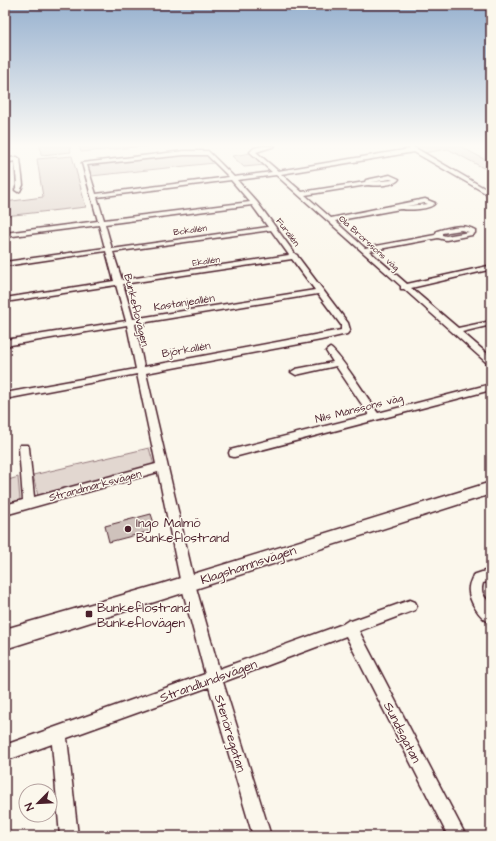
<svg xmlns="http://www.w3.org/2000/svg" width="496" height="841" font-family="'Architects Daughter',sans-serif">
	<rect width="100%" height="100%" fill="#fbf7ec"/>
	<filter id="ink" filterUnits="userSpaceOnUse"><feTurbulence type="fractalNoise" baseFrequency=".025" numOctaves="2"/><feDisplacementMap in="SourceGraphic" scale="8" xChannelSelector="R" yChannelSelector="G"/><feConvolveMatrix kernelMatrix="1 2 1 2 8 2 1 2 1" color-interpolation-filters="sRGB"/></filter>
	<g filter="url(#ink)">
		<path fill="#e2d7d0" stroke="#967b7e" d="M 40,146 L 70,146 L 71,152 L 41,155 Z
			M 79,146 L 147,146 L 81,152 Z
			M 412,146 L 460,146 L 491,163 L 491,172 L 448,149 L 423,153 Z
			M 185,153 L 206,154 L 214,163 L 91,176 L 87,164 Z
			M 251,153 L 265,165 L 244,167 L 232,156 Z
			M 72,156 L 86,207 L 5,216 L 5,202 L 43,197 L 37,159 Z
			M 149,448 L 154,465 L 38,496 L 33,475 Z
			M 18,477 L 20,500 L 5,504 L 5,481 Z"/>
		<path fill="#cfc2bc" stroke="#4a1f2b" d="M 151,514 L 155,526 L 150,527 L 151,531 L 109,542 L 105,526 Z"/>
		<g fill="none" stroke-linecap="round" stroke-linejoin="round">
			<g stroke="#4a1f2b" stroke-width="3">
				<path id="street" d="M 263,146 L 275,146 L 256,152 L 278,171 L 410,149 L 408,146 L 412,146 L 491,192 L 491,196 L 489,195 L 414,152 L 281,174 L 302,192 L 365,182 L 366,180 L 390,175 L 399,179 C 395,186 375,186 367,185 L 305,195 L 331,218 L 425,199 L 435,203 C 431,210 408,210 400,209 L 335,221 L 365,248 L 435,235 L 437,231 C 450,227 463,223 475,230 L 475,233 L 472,235 L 446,240 L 438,238 L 369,251 L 407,284 L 488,266 L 491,267 L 491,271 L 488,270 L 411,288 L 458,328 L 491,321 L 491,325 L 462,332 L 491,357 L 491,365 L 488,364 L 404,289 L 401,289 L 401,286 L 276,175 L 237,180 L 257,202 L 295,254 L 297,255 L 298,257 L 348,323 L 350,330 L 347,334 L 321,340 L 146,373 L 195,584 L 219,669 L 343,624 L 349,620 L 351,621 L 410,600 L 415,602 L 417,606 L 415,610 L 359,631 L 466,836 L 448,836 L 346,636 L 223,682 L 271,836 L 253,836 L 209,687 L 67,738 L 78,836 L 60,836 L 52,744 L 5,761 L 5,745 L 205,674 L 181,584 L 158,472 L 5,515 L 5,505 L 23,500 L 19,448 L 20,445 L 28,445 L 29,448 L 34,497 L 156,464 L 137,374 L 5,399 L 5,393 L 136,369 L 127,325 L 5,346 L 5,340 L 126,321 L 116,285 L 5,302 L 5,298 L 114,281 L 106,251 L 5,266 L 5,262 L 105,248 L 99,225 L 5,237 L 5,233 L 98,221 L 82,163 L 184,151 L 208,151 L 234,177 L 272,172 L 250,152 L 254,148 ZM 184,155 L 207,155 L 229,177 L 96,194 L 87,165 ZM 390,179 L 393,180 L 371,182 ZM 231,180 L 250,202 L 104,220 L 97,197 ZM 425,203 L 428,204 L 406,206 ZM 252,205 L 268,227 L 112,249 L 105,224 ZM 271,230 L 289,255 L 122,280 L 113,252 ZM 461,230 L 469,232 L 446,236 L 442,235 L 442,233 ZM 292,259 L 315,290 L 133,319 L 123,284 ZM 318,294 L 341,325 L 341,330 L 144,367 L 135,324 Z
					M 17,157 L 20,159 L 23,185 L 20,191 L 18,192 L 15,190 L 17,185 L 15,161 L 5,163 L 5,159 Z
					M 330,348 C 337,350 371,403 378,413 L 491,384 L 491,390 L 234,457 L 230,456 L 229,453 L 230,450 L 234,449 L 369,415 L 336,366 L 296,375 L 291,372 L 296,369 L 333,362 L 326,351 Z
					M 491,569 L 491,581 L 483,583 C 479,596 488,597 491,607 C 492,612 491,619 491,623 C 480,619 467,599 469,587 C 469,583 472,579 473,575 Z"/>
			</g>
			<g stroke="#4a1f2b" stroke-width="3">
				<path id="secondary" d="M 491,482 L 491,494 L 161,600 L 5,649 L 5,629 L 161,584 Z"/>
			</g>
			<use href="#street" fill="#fbf7ec" fill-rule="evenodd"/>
			<use href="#secondary" fill="#fbf7ec" fill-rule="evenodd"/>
		</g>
	</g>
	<linearGradient id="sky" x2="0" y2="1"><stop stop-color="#97b1cf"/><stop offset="0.55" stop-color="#fdfbf6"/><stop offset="1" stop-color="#fdfbf6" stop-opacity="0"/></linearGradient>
	<rect width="496" height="264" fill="url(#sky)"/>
	<g fill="#4a1f2b" stroke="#fbf7ec" stroke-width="1.5">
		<circle cx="128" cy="529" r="4"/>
		<rect x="85" y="610" width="8" height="8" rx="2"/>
	</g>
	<g text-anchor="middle" stroke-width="3" stroke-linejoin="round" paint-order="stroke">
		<g font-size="9" fill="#4a1f2b" stroke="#fbf7ec">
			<text transform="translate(190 230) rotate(-8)" y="3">Bokallén</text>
			<text transform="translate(288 232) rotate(53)" y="3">Furallén</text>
			<text transform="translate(369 243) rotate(42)" y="3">Ola Brorssons väg</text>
			<text transform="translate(206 261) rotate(-8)" y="3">Ekallén</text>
		</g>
		<g font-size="11" fill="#4a1f2b" stroke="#fbf7ec">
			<text transform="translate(184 302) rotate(-9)" y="4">Kastanjeallén</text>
			<text transform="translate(137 310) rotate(76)" y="4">Bunkeflovägen</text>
			<text transform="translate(186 349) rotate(-10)" y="4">Björkallén</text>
			<text transform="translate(359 408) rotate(-14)" y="4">Nils Månssons väg</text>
			<text transform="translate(95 485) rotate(-15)" y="4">Strandmarksvägen</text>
		</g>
		<g font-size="13" fill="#4a1f2b" stroke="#fbf7ec" text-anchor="start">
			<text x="136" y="527">Ingo Malmö<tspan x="136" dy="15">Bunkeflostrand</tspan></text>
			<text x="97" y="612">Bunkeflostrand<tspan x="97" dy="15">Bunkeflovägen</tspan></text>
		</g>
		<g font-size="13" fill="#4a1f2b" stroke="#fbf7ec">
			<text transform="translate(248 564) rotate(-18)" y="5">Klagshamnsvägen</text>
			<text transform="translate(208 680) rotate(-20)" y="5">Strandlundsvägen</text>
			<text transform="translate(403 732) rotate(63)" y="5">Sundsgatan</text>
			<text transform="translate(231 733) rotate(73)" y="5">Stenöregatan</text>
		</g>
	</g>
	<rect width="496" height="841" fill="none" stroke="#fbf7ec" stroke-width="20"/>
	<rect x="10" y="10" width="476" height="821" fill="none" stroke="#4a1f2b" stroke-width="1.5" filter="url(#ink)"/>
	<g transform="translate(38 803) rotate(246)"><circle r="19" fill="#fbf7ec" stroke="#b4a19f"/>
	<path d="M0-3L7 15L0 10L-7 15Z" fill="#4a1f2b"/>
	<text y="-6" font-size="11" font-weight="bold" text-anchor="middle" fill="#4a1f2b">N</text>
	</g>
</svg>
